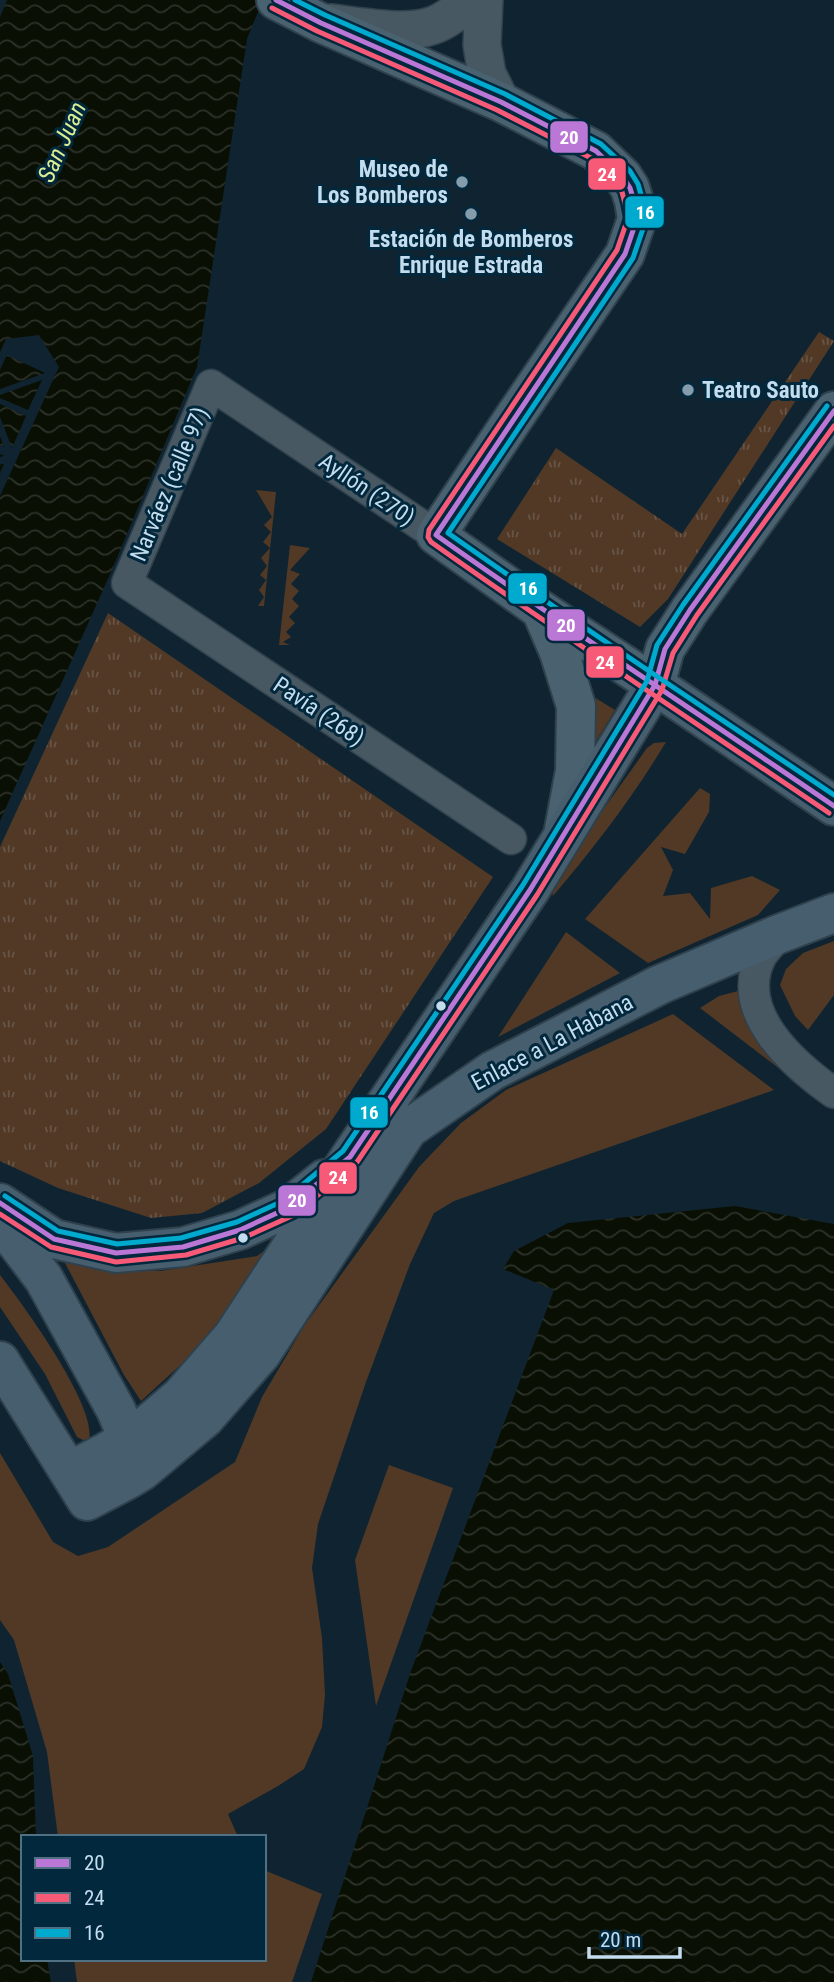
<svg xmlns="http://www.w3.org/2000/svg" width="834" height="1982" font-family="'Roboto Condensed',sans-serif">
	<defs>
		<pattern id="park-tufts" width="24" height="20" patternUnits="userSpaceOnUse" patternTransform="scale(1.75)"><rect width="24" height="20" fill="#513926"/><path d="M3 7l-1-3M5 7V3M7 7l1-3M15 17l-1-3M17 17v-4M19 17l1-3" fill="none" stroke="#685546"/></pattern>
		<pattern id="water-waves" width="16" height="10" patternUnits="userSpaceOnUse" patternTransform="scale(1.75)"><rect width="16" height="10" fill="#0a0f04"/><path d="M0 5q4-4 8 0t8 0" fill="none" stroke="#2c3229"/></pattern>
	</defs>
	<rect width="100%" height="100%" fill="#0f2430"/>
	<path fill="#513926" d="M 256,490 L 276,492 L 264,606 L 258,606 L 264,597 L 259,590 L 266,580 L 260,575 L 267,566 L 261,558 L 270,548 L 263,542 L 271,532 L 264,525 L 272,517 Z
		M 290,545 L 310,548 L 290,570 L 300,574 L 291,584 L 299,591 L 292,599 L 299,606 L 289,617 L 295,623 L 286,632 L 291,637 L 283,642 L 290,645 L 279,645 Z
		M 589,694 L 615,710 L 588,754 Z
		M 666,742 C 633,797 594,848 553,896 L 551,887 L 590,828 L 647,748 L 654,743 Z
		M 700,788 L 710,794 L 709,812 L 685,854 L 661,847 L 673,870 L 663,896 L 690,893 L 710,919 L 711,888 L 752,876 L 780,890 L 758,915 L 648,963 L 585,919 Z
		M 566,932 L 620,973 L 498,1037 Z
		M 834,941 L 834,995 L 808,1030 L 795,1016 L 780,985 L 786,969 L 803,953 Z
		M 738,991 C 740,1015 747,1029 764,1047 C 773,1057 780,1058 785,1073 L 700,1008 L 719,996 Z
		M 673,1014 L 774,1090 L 454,1201 L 434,1213 L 410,1264 L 366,1382 L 318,1524 L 312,1568 L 322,1638 L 325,1695 L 322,1727 L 304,1769 L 278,1786 L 228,1814 L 238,1837 L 58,1837 L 47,1752 L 14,1640 L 0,1620 L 0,1453 L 53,1542 L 78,1556 L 108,1547 L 235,1462 L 262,1397 L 304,1326 L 419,1167 L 461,1123 L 506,1090 Z
		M 282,1238 L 221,1328 L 141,1401 L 124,1375 L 64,1261 L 104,1269 L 160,1271 L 257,1256 Z
		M 0,1275 C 22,1303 97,1406 89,1439 L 83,1440 L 77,1437 L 45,1374 L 0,1307 Z
		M 389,1465 L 453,1488 L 376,1706 L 355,1560 Z
		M 264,1870 L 322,1894 L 292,1982 L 77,1982 L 74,1959 L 264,1959 Z"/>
	<path fill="url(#park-tufts)" d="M 819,332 L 834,341 L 668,599 L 640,627 L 497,539 L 556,448 L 682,534 Z
		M 108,613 L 493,877 L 326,1129 L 259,1183 L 202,1213 L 151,1218 L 58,1188 L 0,1161 L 0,847 Z"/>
	<path fill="url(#water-waves)" d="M 7,0 L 263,0 L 247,39 L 197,367 L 111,572 L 0,821 L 0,17 Z
		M 735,1206 L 834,1224 L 834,1982 L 311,1982 L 411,1671 L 554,1290 L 503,1269 L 514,1251 L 568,1223 Z
		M 0,1662 L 8,1674 L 33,1756 L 36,1837 L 23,1837 L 23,1959 L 47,1959 L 51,1982 L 0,1982 Z"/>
	<path fill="#0f2430" d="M 39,335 L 59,367 L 0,496 L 0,473 L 4,464 L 0,464 L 0,457 L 4,456 L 0,454 L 0,445 L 4,447 L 0,436 L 0,417 L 12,448 L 26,416 L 0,404 L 0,398 L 28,410 L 42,380 L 0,395 L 0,389 L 45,373 L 7,355 L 0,370 L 0,352 L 6,339 Z"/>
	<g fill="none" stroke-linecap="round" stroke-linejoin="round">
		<g stroke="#2e414c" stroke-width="33">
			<path id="minor" d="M 436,535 L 211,385 L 127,583 L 511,839
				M 779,934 C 774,941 767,948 762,955 C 731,1011 794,1065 834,1093"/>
		</g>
		<g stroke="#2e414c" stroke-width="40">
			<path id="tertiary" d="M 484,0 L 482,45 L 487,74 L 501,102
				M 330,23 C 358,26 405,35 431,26 C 445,22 457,11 469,3 L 471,0"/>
		</g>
		<g stroke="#2e414c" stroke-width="42">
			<path id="primary" d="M 276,0 L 321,23 L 501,102 L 596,151 L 623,177 L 630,188 L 634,201 L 637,219 L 625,254 L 513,419 L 436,535 L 541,610 L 655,685 L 665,649 L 690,610 L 834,411
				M 541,610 L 559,652 L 576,706 L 575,771 L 563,835"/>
		</g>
		<g stroke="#2e414c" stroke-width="42">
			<path id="trunk" d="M 0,1203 L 54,1239 L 116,1253 L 183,1247 L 240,1230 L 288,1208 L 324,1179
				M 0,1221 L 44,1279 L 116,1410 L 138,1462
				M 0,1361 L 87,1501 L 127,1480 L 142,1471 L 205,1418 L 261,1354 L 408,1129 L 492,1071 L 659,985 L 779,934 L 834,913
				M 70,1471 L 108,1451 L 139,1432 L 181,1396 L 233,1336 L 350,1157 L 530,890 L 655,685 L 834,806"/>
		</g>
		<use href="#minor" stroke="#485862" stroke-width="30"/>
		<use href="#tertiary" stroke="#485862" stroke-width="37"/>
		<use href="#primary" stroke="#4a616f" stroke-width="38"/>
		<use href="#trunk" stroke="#465e6e" stroke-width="38"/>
		<g stroke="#02283d" stroke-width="10">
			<path id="bus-1" d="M 276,0 L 321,23 L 501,102 L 596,151 L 623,177 L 630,188 L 634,201 L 637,219 L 625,254 L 436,535 C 567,628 701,715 834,806
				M 0,1203 L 54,1239 L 116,1253 L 183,1247 L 240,1230 L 288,1208 L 350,1157 L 530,890 L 655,685 L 665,649 L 690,610 L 834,411"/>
		</g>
		<g stroke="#02283d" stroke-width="10">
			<path id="bus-2" d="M 272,8 L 317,31 L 497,110 L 591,158 L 616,183 L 622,192 L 625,203 L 628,218 L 617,250 L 429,530 L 428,537 L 431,542 C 562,635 696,723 829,813
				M 0,1214 L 51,1247 L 116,1262 L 186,1255 L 243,1238 L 294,1215 L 357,1162 L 537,895 L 662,690 L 673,653 L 697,615 L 834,426"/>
		</g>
		<g stroke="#02283d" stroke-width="10">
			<path id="bus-3" d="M 295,0 L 325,15 L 505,94 L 601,144 L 630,171 L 638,184 L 642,198 L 646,220 L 633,258 L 448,533 C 575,623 705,708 834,795
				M 5,1196 L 58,1231 L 117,1244 L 181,1238 L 237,1222 L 283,1201 L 343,1151 L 523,885 L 647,681 L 657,645 L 683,605 L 827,406"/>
		</g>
		<use href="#bus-1" stroke="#ba77d6" stroke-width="5"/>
		<use href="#bus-2" stroke="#f75a77" stroke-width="5"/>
		<use href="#bus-3" stroke="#00a9ce" stroke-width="5"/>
	</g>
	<g fill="#859cac" stroke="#02283d" stroke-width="2.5">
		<circle cx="462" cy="182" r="7"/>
		<circle cx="471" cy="214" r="7"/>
		<circle cx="688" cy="390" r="7"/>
	</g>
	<g fill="#c4ddee" stroke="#02283d" stroke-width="2.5">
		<circle cx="441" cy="1006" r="6"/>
		<circle cx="243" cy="1238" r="6"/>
	</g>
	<g text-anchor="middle" stroke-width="6" stroke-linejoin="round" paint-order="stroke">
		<g font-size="23" font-weight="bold" fill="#c4ddee" stroke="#02283d" text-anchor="end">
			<text x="448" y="177">Museo de<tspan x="448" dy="26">Los Bomberos</tspan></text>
			<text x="471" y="247" text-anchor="middle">Estación de Bomberos<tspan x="471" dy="26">Enrique Estrada</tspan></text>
			<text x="702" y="398" text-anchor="start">Teatro Sauto</text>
		</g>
		<g font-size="23" fill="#c4ddee" stroke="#02283d">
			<text transform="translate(169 484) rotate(-67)" y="8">Narváez (calle 97)</text>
			<text transform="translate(367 489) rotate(34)" y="8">Ayllón (270)</text>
			<text transform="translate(319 711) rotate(34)" y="8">Pavía (268)</text>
			<text transform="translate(552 1042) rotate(-28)" y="8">Enlace a La Habana</text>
		</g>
		<g font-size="24" font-style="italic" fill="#daed92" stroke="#02283d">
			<text transform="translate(62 142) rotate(-66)" y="8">San Juan</text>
		</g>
	</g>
	<g stroke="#02283d" stroke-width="2.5">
		<rect x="549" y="120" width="40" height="34" rx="7" fill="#ba77d6"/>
		<rect x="587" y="157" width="40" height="34" rx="7" fill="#f75a77"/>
		<rect x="624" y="195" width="41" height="34" rx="7" fill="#00a9ce"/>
		<rect x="507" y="572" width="41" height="33" rx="7" fill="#00a9ce"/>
		<rect x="546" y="608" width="40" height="34" rx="7" fill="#ba77d6"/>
		<rect x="585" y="645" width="40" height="34" rx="7" fill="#f75a77"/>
		<rect x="349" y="1096" width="40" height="33" rx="7" fill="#00a9ce"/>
		<rect x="318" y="1161" width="40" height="34" rx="7" fill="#f75a77"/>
		<rect x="277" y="1184" width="40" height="33" rx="7" fill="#ba77d6"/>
	</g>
	<g font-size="19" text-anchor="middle" font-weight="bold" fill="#fff">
		<text x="569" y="144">20</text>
		<text x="607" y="181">24</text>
		<text x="645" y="219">16</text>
		<text x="528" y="595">16</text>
		<text x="566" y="632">20</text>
		<text x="605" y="669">24</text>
		<text x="369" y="1119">16</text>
		<text x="338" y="1184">24</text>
		<text x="297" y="1207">20</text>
	</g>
	<rect x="21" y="1835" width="245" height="126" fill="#02283d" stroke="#507084" stroke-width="2"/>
	<rect x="35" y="1858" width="35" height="10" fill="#ba77d6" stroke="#507084" stroke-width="2"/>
	<text x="84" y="1870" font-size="21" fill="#c4ddee">20</text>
	<rect x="35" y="1893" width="35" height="10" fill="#f75a77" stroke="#507084" stroke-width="2"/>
	<text x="84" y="1905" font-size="21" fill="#c4ddee">24</text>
	<rect x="35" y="1928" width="35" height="10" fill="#00a9ce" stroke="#507084" stroke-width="2"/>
	<text x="84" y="1940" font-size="21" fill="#c4ddee">16</text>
	<path d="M589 1947v10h91v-10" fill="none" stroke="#c4ddee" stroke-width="3.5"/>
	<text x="600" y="1947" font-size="21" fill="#c4ddee" stroke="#02283d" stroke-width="5" paint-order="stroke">20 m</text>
</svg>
